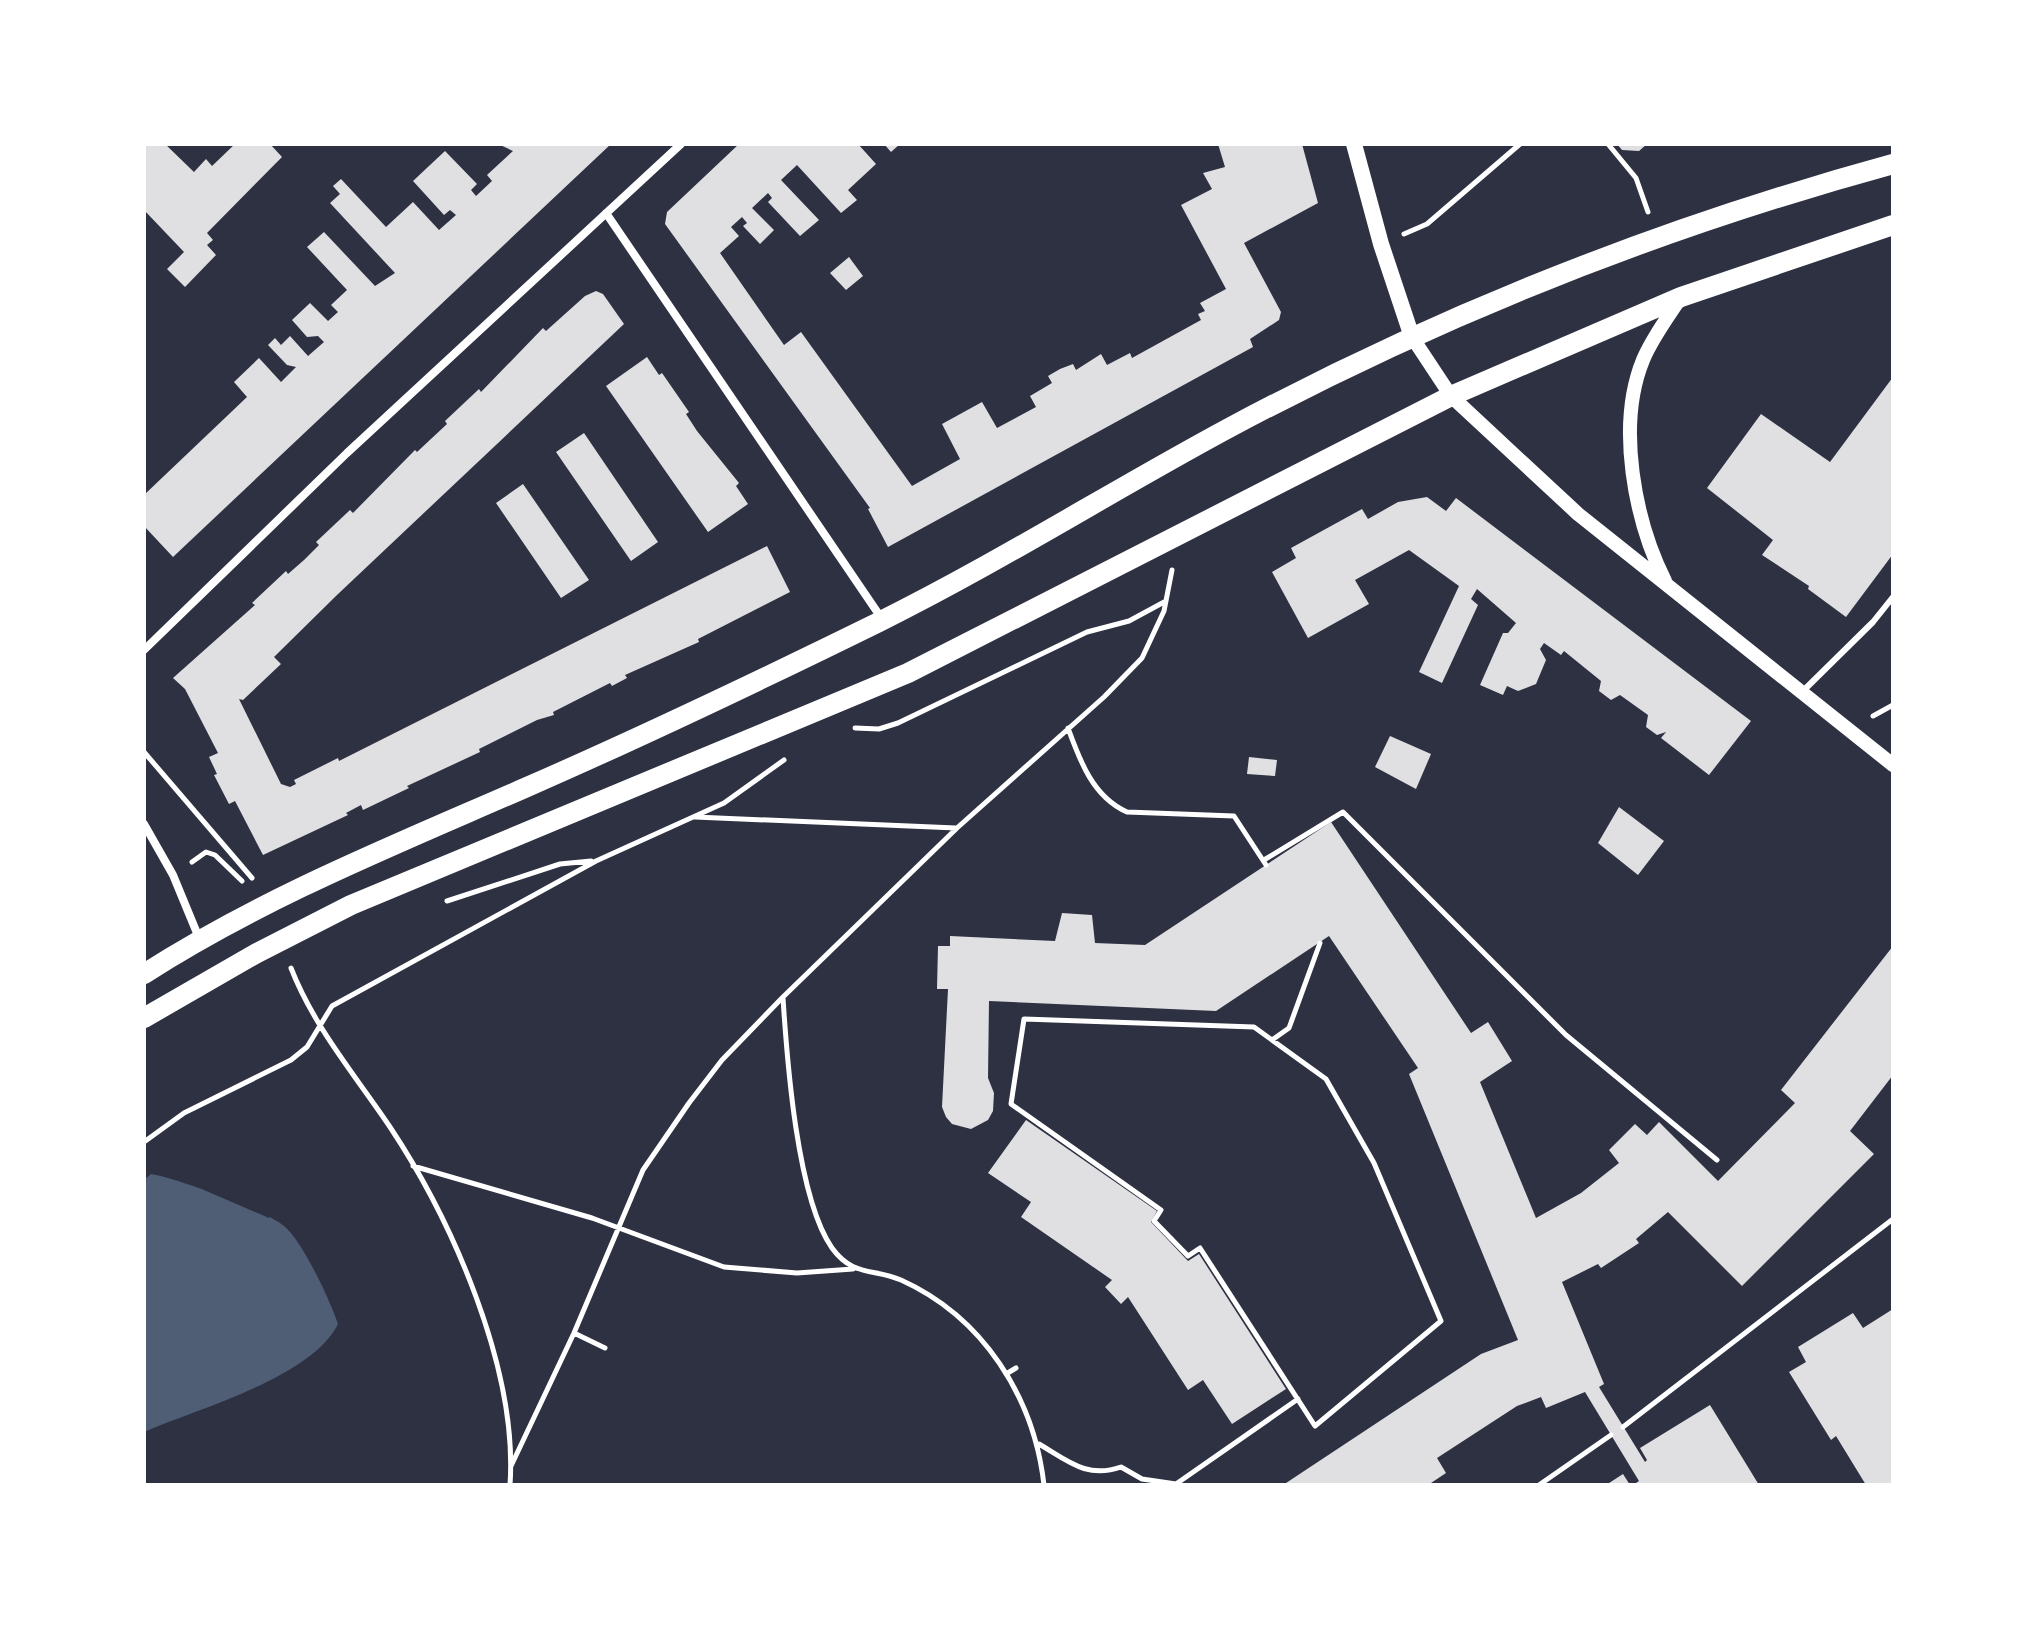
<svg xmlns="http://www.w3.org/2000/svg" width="2037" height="1629" font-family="'Exo 2',sans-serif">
	<rect width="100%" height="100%" fill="#2d3142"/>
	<path fill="#4f5d75" d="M 151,1174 C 176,1178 265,1210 284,1226 C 302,1240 331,1302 338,1324 C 311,1378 199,1408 144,1432 L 144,1180 Z"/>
	<path fill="#2d3142" d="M 205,1187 L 270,1215 L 269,1218 L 204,1190 Z"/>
	<path fill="#e0e0e3" d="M 144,144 L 165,144 L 194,172 L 206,159 L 212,166 L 235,144 L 270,144 L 282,157 L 207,233 L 213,240 L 207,245 L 216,255 L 185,287 L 167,269 L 184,252 L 144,210 Z
		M 498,144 L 611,144 L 173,557 L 144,526 L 144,495 L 247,397 L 234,382 L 259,358 L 281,382 L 296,367 L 287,365 L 268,345 L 275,338 L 281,345 L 290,336 L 308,356 L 324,342 L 318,336 L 307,337 L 292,320 L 310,303 L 328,321 L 338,312 L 331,305 L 347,290 L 307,247 L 324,232 L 375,286 L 395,273 L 330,203 L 340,194 L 333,186 L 341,179 L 386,227 L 413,202 L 439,230 L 456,215 L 450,210 L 444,215 L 413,181 L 445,151 L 477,184 L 471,190 L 476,196 L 492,181 L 487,175 L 513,151 Z
		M 739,144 L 858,144 L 876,164 L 848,190 L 857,200 L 841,213 L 797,165 L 781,180 L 819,220 L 800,236 L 768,202 L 772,198 L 768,193 L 752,208 L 774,230 L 760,244 L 743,226 L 747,223 L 742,217 L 731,227 L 739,236 L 720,253 L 784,345 L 801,332 L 912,486 L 960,459 L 942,424 L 982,402 L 997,428 L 1036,407 L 1030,396 L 1052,383 L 1048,376 L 1060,369 L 1073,364 L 1076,370 L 1101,354 L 1107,365 L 1130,353 L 1132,358 L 1201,320 L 1198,314 L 1205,311 L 1200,303 L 1226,289 L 1181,205 L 1212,189 L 1203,173 L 1225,167 L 1218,144 L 1302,144 L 1318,203 L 1244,243 L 1281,312 L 1279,320 L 1250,339 L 1253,347 L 888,547 L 868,509 L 870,508 L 665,224 L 667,212 Z
		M 884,144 L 900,144 L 891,152 Z
		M 1617,144 L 1647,144 L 1639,151 L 1622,150 Z
		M 849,257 L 863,276 L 846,290 L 830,273 Z
		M 596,291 L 603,294 L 624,324 L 337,595 L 274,657 L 281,664 L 243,700 L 239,699 L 281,784 L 290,787 L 296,784 L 294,780 L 338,758 L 339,761 L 767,546 L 790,592 L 698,639 L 699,642 L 625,675 L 627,678 L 612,686 L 610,683 L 553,712 L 554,715 L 537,720 L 479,749 L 480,752 L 407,786 L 409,788 L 363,810 L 361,805 L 346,813 L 348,815 L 263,855 L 235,801 L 229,804 L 214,775 L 217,774 L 209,757 L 218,753 L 185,689 L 173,678 L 255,605 L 252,603 L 286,571 L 288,574 L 304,560 L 319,545 L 316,542 L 350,510 L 353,513 L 415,450 L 417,452 L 447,424 L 445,421 L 479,389 L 481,392 L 543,328 L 546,331 L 585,296 Z
		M 647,357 L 659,375 L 662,373 L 689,412 L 686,414 L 697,431 L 739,483 L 736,486 L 748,504 L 708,532 L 606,386 Z
		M 1893,377 L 1893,554 L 1846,617 L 1808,589 L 1809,586 L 1762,555 L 1773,540 L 1707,488 L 1761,414 L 1830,462 Z
		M 584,433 L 658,542 L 631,561 L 556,452 Z
		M 523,484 L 589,580 L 561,598 L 496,503 Z
		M 1427,497 L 1446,511 L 1456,498 L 1751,721 L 1709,775 L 1661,738 L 1666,732 L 1657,735 L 1646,727 L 1648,715 L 1620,695 L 1611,700 L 1599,691 L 1601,681 L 1564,651 L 1561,655 L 1544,643 L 1540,649 L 1546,660 L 1536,684 L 1518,691 L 1507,686 L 1503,695 L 1480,685 L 1503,633 L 1508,633 L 1516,623 L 1477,589 L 1471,599 L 1478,605 L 1442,683 L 1419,672 L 1459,586 L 1409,550 L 1355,580 L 1369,604 L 1308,638 L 1272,572 L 1296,558 L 1291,548 L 1362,509 L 1368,519 L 1398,502 Z
		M 1390,736 L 1431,754 L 1416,789 L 1375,767 Z
		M 1249,757 L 1277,760 L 1275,776 L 1247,774 Z
		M 1619,807 L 1664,841 L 1638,875 L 1598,843 Z
		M 1331,822 L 1471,1033 L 1488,1022 L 1512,1061 L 1480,1082 L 1536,1218 L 1581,1193 L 1619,1163 L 1609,1150 L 1635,1124 L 1647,1135 L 1659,1122 L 1718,1181 L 1795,1103 L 1781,1090 L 1893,946 L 1893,1075 L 1850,1131 L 1874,1154 L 1742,1286 L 1668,1212 L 1636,1239 L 1639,1243 L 1601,1268 L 1598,1264 L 1562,1282 L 1604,1384 L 1599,1387 L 1645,1462 L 1647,1460 L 1640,1448 L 1710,1405 L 1759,1485 L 1633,1485 L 1639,1481 L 1585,1392 L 1546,1408 L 1541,1397 L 1517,1406 L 1437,1458 L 1446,1473 L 1428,1485 L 1283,1485 L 1481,1354 L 1518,1340 L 1409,1074 L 1418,1068 L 1329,936 L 1216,1011 L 989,1001 L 988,1078 L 994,1093 L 993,1111 L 988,1120 L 971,1129 L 952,1124 L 946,1117 L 942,1107 L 948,989 L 937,989 L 938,946 L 950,946 L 950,936 L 1055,941 L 1062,913 L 1092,915 L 1095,943 L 1145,945 Z
		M 1026,1120 L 1157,1211 L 1151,1222 L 1188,1261 L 1199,1254 L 1286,1389 L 1232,1424 L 1203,1380 L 1188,1390 L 1128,1297 L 1121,1304 L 1105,1287 L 1112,1280 L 1021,1217 L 1031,1202 L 988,1173 Z
		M 1893,1309 L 1893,1485 L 1866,1485 L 1836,1436 L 1831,1440 L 1789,1372 L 1806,1362 L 1798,1347 L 1853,1313 L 1863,1328 Z
		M 1623,1474 L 1630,1485 L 1606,1485 Z"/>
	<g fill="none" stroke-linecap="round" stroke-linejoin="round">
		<path stroke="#fff" stroke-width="5" d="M 1608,144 L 1636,178 L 1648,212
			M 1404,234 L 1427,224 L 1520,144
			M 1873,716 L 1893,705
			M 855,728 L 879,729 L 898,723 L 1087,632 L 1129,621 L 1166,601
			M 1068,728 C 1080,761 1093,797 1127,812 L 1234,816 L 1266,865
			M 144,752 L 252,878
			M 695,817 L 956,828
			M 1264,860 L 1343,812 L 1566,1035 L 1717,1160
			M 192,862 L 206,852 L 215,855 L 242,881
			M 447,901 L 560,864 L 591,861
			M 291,968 C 314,1027 355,1075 390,1127 C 453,1222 518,1370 510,1485
			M 783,998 C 787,1060 797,1198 832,1248 C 853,1277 873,1268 901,1280 C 983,1317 1034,1397 1044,1485
			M 1024,1019 L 1254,1027 L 1326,1079 L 1374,1163 L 1441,1321 L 1315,1426 L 1200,1248 L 1188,1256 L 1154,1221 L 1161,1210 L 1011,1104 Z
			M 1272,1040 L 1289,1028 L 1320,943
			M 144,1142 L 184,1113 L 291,1060 L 307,1047 L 332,1006 L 596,861 L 724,803 L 784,760
			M 413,1166 L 592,1218 L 724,1267 L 797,1273 L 853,1269
			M 574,1333 L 605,1348
			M 1006,1374 L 1016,1368
			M 1623,1427 L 1893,1219
			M 1039,1444 C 1068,1461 1087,1479 1121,1467 L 1142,1479 L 1176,1484 L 1298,1399
			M 511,1466 L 574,1333 L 643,1170 L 689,1103 L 722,1060 L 783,997 L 957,828 L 1104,697 L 1142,658 L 1164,611 L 1172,570
			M 1539,1485 L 1611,1435"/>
		<path stroke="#fff" stroke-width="6" d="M 1802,692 L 1873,622 L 1893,597"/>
		<path stroke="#fff" stroke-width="8" d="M 606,213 L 882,619
			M 144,650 L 347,453 L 681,144
			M 144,824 L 173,875 L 199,938"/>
		<path stroke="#fff" stroke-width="14" d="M 1412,337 L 1451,396 L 1578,514 L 1893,765
			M 1665,581 C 1635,521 1616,426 1643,360 C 1652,338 1668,317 1681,297"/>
		<path stroke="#fff" stroke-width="16" d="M 1354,144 L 1381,244 L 1412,337"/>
		<path stroke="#fff" stroke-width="20" d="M 144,974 C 264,897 397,844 527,787 C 646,735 763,679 879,622 C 998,563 1110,492 1227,429 C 1438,316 1662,227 1893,164
			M 144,1018 L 257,953 L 351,905 L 908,673 L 1451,396 L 1681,297 L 1893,225"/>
	</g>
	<rect width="2037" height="1629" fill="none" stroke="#ffffff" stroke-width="292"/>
</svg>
